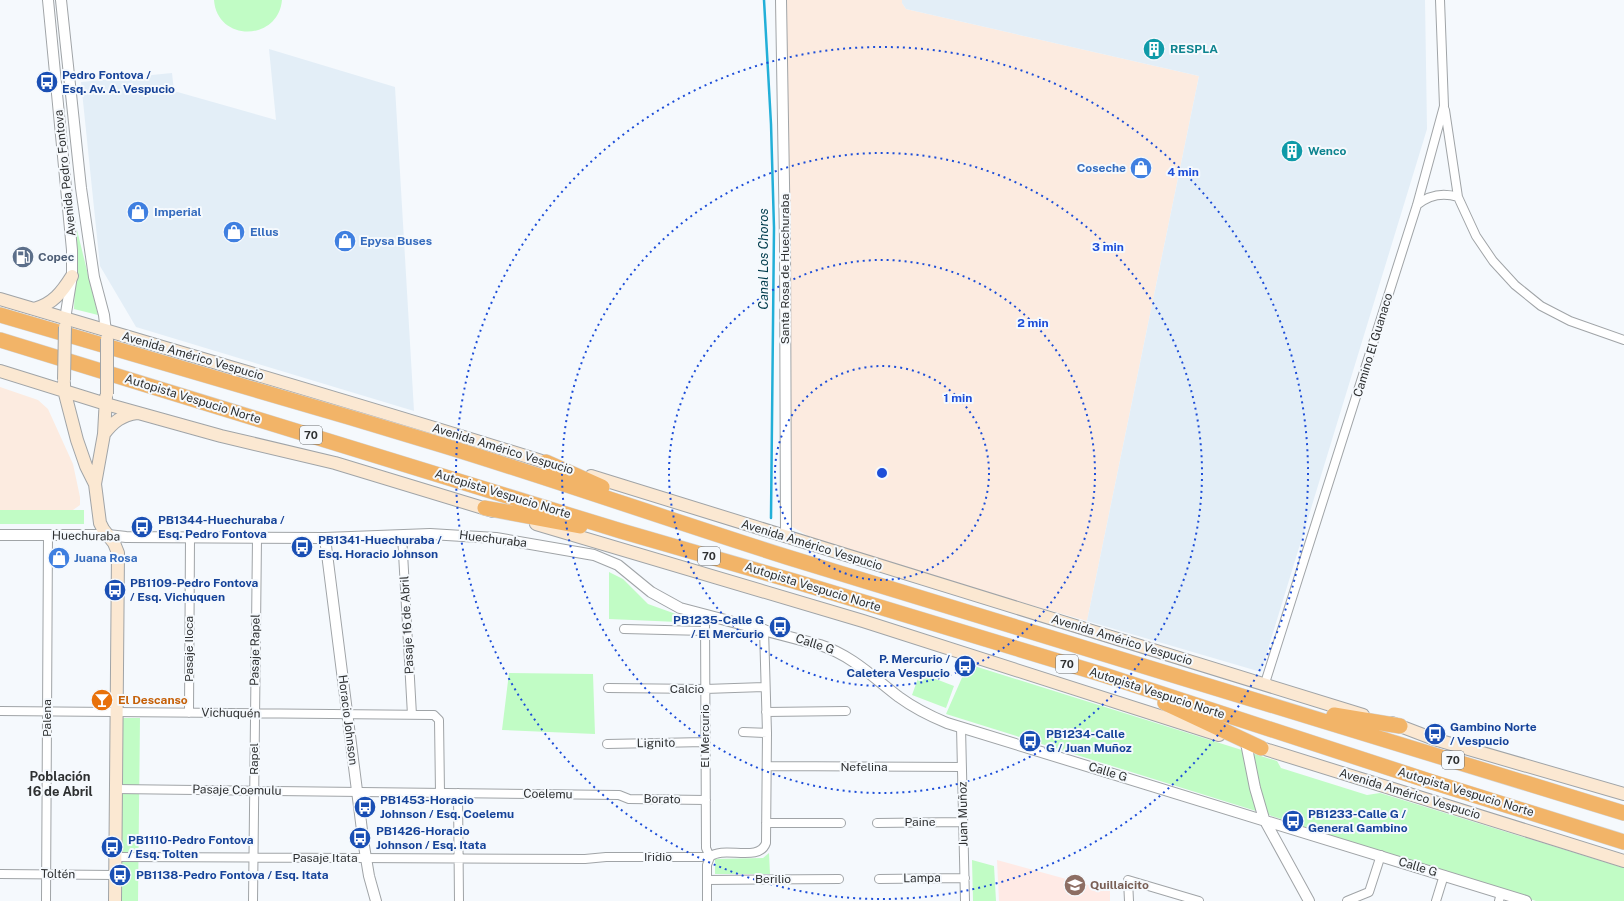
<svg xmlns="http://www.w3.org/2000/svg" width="1624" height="901" font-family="'Public Sans',sans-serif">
	<rect width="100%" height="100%" fill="#f5f9fd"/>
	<path fill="#fcebe0" d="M 775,0 L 902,0 L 902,3 L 906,9 L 1199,76 L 1087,621 L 825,546 L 791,526 Z
		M 0,387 L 38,400 L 48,409 L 73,464 L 80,497 L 80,505 L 73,510 L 0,510 Z"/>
	<path fill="#e3eef7" d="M 902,0 L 1425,0 L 1427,129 L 1261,672 L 1087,621 L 1199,76 L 906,9 L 902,3 Z
		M 269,49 L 395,87 L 414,411 L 136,327 L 100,266 L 81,82 L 172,73 L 174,91 L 276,120 Z"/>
	<path fill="#ffeae5" d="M 997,860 L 1110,891 L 1110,901 L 999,901 Z"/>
	<path fill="#c1fcc5" d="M 214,0 L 282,0 C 278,42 217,42 214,0 Z
		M 77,230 L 98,315 L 74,309 Z
		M 0,510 L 84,510 L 84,524 L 0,524 Z
		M 609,572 L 623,579 L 648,604 L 701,623 L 609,619 Z
		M 968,664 L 1277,761 L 1281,768 L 1367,795 L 1380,793 L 1624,868 L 1624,901 L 1536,901 L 1424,867 L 1278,818 L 946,714 Z
		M 509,673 L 593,674 L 595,734 L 502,730 Z
		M 920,673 L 954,686 L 946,708 L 912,695 Z
		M 121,718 L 140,718 L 138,901 L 120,901 Z
		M 769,853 L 770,874 L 715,874 L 715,859 L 763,858 Z
		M 972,860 L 994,866 L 996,901 L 973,901 Z"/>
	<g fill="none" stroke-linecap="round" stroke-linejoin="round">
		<path stroke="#22afd8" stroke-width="2.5" d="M 764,0 L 771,124 L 774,228 L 771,518"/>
		<g stroke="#a0a4a7" stroke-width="10">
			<path id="minor" d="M 1445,110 L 1458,197 L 1476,236 L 1493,261 L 1515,285 L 1541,306 L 1570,321 L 1624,340
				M 1417,205 C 1429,195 1442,192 1458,197
				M 402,535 L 412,715
				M 705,615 L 706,848 L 710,857
				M 624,629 L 705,631
				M 1265,683 L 1417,205 L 1444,106 L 1440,0
				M 608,688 L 705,689 L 765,687
				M 0,711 L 434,715 L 439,720 L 440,792
				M 766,712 L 846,711
				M 189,713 L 190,537
				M 961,727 L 965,901
				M 743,732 L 767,733
				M 607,744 L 705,742
				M 767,766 L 962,767
				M 116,789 L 619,795 L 629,799 L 706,800
				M 458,793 L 459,901
				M 766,823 L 841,823
				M 877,823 L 963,822
				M 115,857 L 585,859 L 606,857 L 710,857
				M 0,874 L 115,875
				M 879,879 L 965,878
				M 707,880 L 839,879
				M 46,901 L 48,535
				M 253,901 L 257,538
				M 707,901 L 707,865 L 710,857 C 723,845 759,863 766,843 L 767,733 L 764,629
				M 1129,901 L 1128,880 L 1199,901
				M 1347,901 L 1369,892 L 1381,855
				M 1436,901 L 1444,875
				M 1499,901 L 1501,893"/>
		</g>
		<g stroke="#a0a4a7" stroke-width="12">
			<path id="tertiary" d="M 48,0 L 72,250 L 72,276 L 65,319
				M 61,0 L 81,188 L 94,277 L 104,315 L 106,332
				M 781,0 L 785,243 L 786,537
				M 0,535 L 108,535 L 126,537 L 325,538 L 430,534 L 496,538 L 594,555 L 618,565 L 651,592 L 680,608 L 820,645 C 851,655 873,677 899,697 C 914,708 930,716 947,723 L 1526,901
				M 325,538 L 364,846 L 369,876 L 376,901
				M 1246,743 L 1255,788 L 1264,819 L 1309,901"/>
		</g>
		<g stroke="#a0a4a7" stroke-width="14">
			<path id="secondary" d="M 0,299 C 185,354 370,407 554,465
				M 34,309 C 53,304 62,292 72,276
				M 0,371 L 106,404 L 221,436 L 335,463 L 493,511
				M 64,383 L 64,390 L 77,440 L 86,466 L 95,484 L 100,523 L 103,529 L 114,543 L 118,553 L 115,901
				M 104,434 C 113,422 122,415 137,413
				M 591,476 L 1363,715
				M 95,484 L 104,434 L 106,397
				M 536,524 L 863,621 L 1219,735
				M 1392,723 L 1434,739 L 1624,794
				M 1252,745 L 1624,861"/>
		</g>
		<g stroke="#d5d6d6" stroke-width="16">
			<path id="motorway" d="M 0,315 C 148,359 297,401 445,446 C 559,481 673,521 787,557 L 1624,813
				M 0,340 L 621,531 L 797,582 L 1104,675 L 1429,781 L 1624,842
				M 546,462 L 602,487
				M 485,508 L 580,526
				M 1165,703 L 1261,748
				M 1334,715 L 1400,726"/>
		</g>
		<use href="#minor" stroke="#fff" stroke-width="8"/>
		<use href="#tertiary" stroke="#fff" stroke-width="10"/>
		<use href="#secondary" stroke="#fbe8d2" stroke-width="12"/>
		<use href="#motorway" stroke="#f2b468" stroke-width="15"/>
		<g stroke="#a0a4a7" stroke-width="14" stroke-linecap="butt">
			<path id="secondary-bridge" d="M 64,380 L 65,327
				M 107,394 L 107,339"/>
		</g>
		<use href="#secondary-bridge" stroke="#fbe8d2" stroke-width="12"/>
	</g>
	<g fill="none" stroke="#1d4ed8" stroke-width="2" stroke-dasharray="2 4">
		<circle cx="882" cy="473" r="107"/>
		<circle cx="882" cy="473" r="213"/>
		<circle cx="882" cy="473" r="320"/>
		<circle cx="882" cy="473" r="426"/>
	</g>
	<defs>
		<g id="building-disc" transform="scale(1.15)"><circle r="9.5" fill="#0f9aa8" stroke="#f5f9fd"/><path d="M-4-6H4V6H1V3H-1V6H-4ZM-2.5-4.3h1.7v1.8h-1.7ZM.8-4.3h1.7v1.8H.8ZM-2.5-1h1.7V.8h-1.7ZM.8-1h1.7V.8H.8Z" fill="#fff"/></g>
		<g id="bus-disc" transform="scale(1.15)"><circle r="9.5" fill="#1a4fb4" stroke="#f5f9fd"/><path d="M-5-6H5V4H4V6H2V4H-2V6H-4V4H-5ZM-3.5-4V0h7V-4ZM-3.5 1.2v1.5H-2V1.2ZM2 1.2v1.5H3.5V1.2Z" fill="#fff"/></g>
		<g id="shop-disc" transform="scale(1.15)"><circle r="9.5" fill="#3f7fe0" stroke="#f5f9fd"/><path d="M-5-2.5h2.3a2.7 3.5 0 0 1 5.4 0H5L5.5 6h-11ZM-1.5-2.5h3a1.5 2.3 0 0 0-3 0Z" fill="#fff"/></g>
		<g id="fuel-disc" transform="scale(1.15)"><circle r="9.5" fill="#5c6f8a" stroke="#f5f9fd"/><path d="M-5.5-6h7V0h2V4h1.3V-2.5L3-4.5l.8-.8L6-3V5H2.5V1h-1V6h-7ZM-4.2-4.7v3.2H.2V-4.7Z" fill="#fff"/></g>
		<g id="bar-disc" transform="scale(1.15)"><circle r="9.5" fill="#e8710a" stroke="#f5f9fd"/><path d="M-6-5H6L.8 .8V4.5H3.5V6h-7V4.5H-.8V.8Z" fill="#fff"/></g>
		<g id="school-disc" transform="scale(1.15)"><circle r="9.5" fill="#8d6e63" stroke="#f5f9fd"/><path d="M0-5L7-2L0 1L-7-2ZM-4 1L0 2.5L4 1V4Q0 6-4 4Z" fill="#fff"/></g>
	</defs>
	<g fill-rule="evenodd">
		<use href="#building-disc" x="1154" y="49"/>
		<use href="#bus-disc" x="47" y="82"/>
		<use href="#building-disc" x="1292" y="151"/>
		<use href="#shop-disc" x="1141" y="168"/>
		<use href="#shop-disc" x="138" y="212"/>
		<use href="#shop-disc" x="234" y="232"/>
		<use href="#shop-disc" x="345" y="241"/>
		<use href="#fuel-disc" x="23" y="257"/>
		<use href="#bus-disc" x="142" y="527"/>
		<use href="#bus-disc" x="302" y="547"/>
		<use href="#shop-disc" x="59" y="558"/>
		<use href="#bus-disc" x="115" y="590"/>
		<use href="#bus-disc" x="780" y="627"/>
		<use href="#bus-disc" x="965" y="666"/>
		<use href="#bar-disc" x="102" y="700"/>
		<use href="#bus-disc" x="1435" y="734"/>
		<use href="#bus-disc" x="1030" y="741"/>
		<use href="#bus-disc" x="365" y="807"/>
		<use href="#bus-disc" x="1293" y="821"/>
		<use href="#bus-disc" x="360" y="838"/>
		<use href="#bus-disc" x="112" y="847"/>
		<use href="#bus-disc" x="120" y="875"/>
		<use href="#school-disc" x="1075" y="885"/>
	</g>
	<g text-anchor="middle" stroke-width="4" stroke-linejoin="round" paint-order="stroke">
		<g fill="#f5f9fd" stroke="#6a6c6e" stroke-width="1">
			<rect x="300" y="426" width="22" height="18" rx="3"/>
			<rect x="698" y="547" width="22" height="18" rx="3"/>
			<rect x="1056" y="655" width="22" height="18" rx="3"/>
			<rect x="1442" y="751" width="22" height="18" rx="3"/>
		</g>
		<g font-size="11" font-weight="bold" fill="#2e3031">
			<text x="311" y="439">70</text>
			<text x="709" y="560">70</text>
			<text x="1067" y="668">70</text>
			<text x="1453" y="764">70</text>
		</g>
		<g font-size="12" font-weight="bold" fill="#0d838f" stroke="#f5f9fd" text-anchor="start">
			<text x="1170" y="53">RESPLA</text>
			<text x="1308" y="155">Wenco</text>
		</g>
		<g font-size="12" font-weight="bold" fill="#164399" stroke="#f5f9fd" text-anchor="start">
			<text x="62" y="79">Pedro Fontova /<tspan x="62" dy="14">Esq. Av. A. Vespucio</tspan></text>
			<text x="158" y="524">PB1344-Huechuraba /<tspan x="158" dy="14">Esq. Pedro Fontova</tspan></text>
			<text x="318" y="544">PB1341-Huechuraba /<tspan x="318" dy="14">Esq. Horacio Johnson</tspan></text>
			<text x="130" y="587">PB1109-Pedro Fontova<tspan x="130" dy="14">/ Esq. Vichuquen</tspan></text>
			<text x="764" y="624" text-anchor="end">PB1235-Calle G<tspan x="764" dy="14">/ El Mercurio</tspan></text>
			<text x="950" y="663" text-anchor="end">P. Mercurio /<tspan x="950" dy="14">Caletera Vespucio</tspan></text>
			<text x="1450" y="731">Gambino Norte<tspan x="1450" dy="14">/ Vespucio</tspan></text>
			<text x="1046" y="738">PB1234-Calle<tspan x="1046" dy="14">G / Juan Muñoz</tspan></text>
			<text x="380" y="804">PB1453-Horacio<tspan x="380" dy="14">Johnson / Esq. Coelemu</tspan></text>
			<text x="1308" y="818">PB1233-Calle G /<tspan x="1308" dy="14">General Gambino</tspan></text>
			<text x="376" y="835">PB1426-Horacio<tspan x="376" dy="14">Johnson / Esq. Itata</tspan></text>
			<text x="128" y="844">PB1110-Pedro Fontova<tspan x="128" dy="14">/ Esq. Tolten</tspan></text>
			<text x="136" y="879">PB1138-Pedro Fontova / Esq. Itata</text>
		</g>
		<g font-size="12" font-weight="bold" fill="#366cbe" stroke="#f5f9fd" text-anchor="start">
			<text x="1126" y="172" text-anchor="end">Coseche</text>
			<text x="154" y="216">Imperial</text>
			<text x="250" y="236">Ellus</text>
			<text x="360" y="245">Epysa Buses</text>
			<text x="74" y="562">Juana Rosa</text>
		</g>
		<g font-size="12" fill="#2e3031" stroke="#f5f9fd">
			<text transform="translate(65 173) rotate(-96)" y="4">Avenida Pedro Fontova</text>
			<text transform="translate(785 269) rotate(-90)" y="4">Santa Rosa de Huechuraba</text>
			<text transform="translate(1373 345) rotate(-73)" y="4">Camino El Guanaco</text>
			<text transform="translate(193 356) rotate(16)" y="4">Avenida Américo Vespucio</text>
			<text transform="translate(193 399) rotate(17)" y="4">Autopista Vespucio Norte</text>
			<text transform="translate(503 449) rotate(17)" y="4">Avenida Américo Vespucio</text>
			<text transform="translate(503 494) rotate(17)" y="4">Autopista Vespucio Norte</text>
			<text transform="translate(86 536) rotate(1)" y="4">Huechuraba</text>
			<text transform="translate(493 539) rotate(7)" y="4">Huechuraba</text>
			<text transform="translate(812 545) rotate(17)" y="4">Avenida Américo Vespucio</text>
			<text transform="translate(813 587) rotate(17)" y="4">Autopista Vespucio Norte</text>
			<text transform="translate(407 625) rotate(-93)" y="4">Pasaje 16 de Abril</text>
			<text transform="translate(1122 640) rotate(17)" y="4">Avenida Américo Vespucio</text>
			<text transform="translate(815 644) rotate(18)" y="4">Calle G</text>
			<text transform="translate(189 649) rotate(-90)" y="4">Pasaje Iloca</text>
			<text transform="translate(255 650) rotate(-89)" y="4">Pasaje Rapel</text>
			<text x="687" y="693">Calcio</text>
			<text transform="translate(1157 693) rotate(18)" y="4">Autopista Vespucio Norte</text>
			<text transform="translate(231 713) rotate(1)" y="4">Vichuquén</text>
			<text transform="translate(47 718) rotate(-90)" y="4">Palena</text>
			<text transform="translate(348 720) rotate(83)" y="4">Horacio Johnson</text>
			<text transform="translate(705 736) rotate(-90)" y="4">El Mercurio</text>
			<text transform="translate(656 743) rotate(-1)" y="4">Lignito</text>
			<text transform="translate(254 759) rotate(-90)" y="4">Rapel</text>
			<text x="864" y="771">Nefelina</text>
			<text transform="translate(1108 772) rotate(17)" y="4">Calle G</text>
			<text transform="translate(237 790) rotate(1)" y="4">Pasaje Coemulu</text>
			<text transform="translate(1466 792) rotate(17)" y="4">Autopista Vespucio Norte</text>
			<text transform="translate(548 794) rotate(1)" y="4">Coelemu</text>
			<text transform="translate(1410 794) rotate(17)" y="4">Avenida Américo Vespucio</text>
			<text transform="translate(662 799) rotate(1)" y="4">Borato</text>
			<text transform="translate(963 814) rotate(-91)" y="4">Juan Muñoz</text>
			<text x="920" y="826">Paine</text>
			<text x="658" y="861">Iridio</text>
			<text x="325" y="862">Pasaje Itata</text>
			<text transform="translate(1418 867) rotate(17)" y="4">Calle G</text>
			<text transform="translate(58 874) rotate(1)" y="4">Toltén</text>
			<text transform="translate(922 878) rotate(-1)" y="4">Lampa</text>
			<text x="773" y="883">Berilio</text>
		</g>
		<g font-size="12" font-weight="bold" fill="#4e5e75" stroke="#f5f9fd" text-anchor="start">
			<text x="38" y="261">Copec</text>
		</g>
		<g font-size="12" font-weight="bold" fill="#c56008" stroke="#f5f9fd" text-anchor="start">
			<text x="118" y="704">El Descanso</text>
		</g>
		<g font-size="12" font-weight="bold" fill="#785e54" stroke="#f5f9fd" text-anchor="start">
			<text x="1090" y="889">Quillaicito</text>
		</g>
		<g font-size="13" font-style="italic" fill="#003c4d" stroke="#f5f9fd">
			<text transform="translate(763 259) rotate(-90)" y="5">Canal Los Choros</text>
		</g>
		<g font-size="13" font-weight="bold" fill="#2e3031" stroke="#f5f9fd">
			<text x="60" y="781">Población<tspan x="60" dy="15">16 de Abril</tspan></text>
		</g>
	</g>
	<circle cx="882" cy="473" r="6" fill="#1d4ed8" stroke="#f5f9fd" stroke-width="2"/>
	<g font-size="12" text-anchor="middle" font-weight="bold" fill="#1d4ed8" stroke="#f5f9fd" stroke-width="4" stroke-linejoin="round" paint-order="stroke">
		<text x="1183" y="176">4 min</text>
		<text x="1108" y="251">3 min</text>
		<text x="1033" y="327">2 min</text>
		<text x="958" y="402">1 min</text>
	</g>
</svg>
